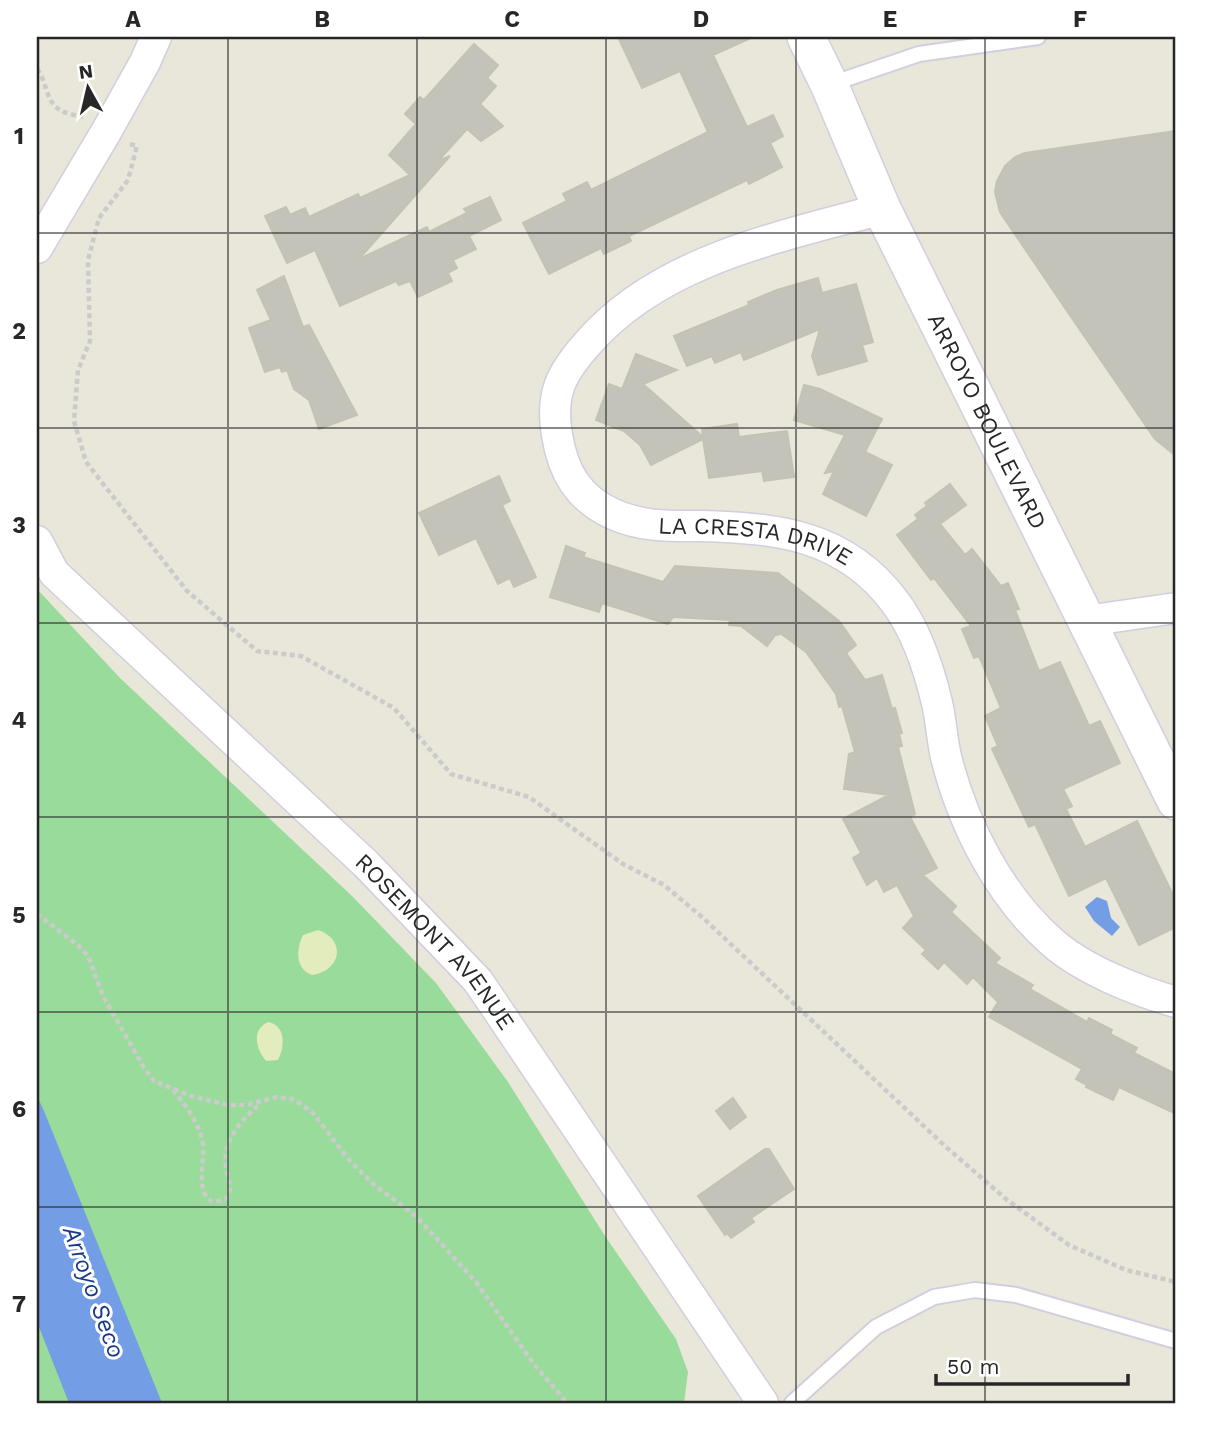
<svg xmlns="http://www.w3.org/2000/svg" width="1213" height="1440" font-family="'Work Sans',sans-serif">
	<rect width="100%" height="100%" fill="#e8e7d9"/>
	<path fill="#99db9a" d="M 37,589 L 120,678 L 353,897 L 436,983 L 508,1082 L 605,1236 L 676,1339 L 688,1372 L 684,1403 L 37,1403 Z"/>
	<path fill="#e2ecbd" d="M 318,930 C 347,940 341,971 312,975 C 295,969 296,949 303,935 Z
		M 268,1022 C 286,1025 285,1047 278,1060 L 266,1061 C 256,1049 251,1030 268,1022 Z"/>
	<path fill="#739de4" d="M 1097,897 L 1107,901 L 1111,918 L 1120,927 L 1112,936 L 1094,921 L 1085,907 Z
		M 37,1096 L 44,1111 L 162,1403 L 69,1403 L 37,1322 Z"/>
	<path fill="#c4c3b9" stroke="#c3c3b3" stroke-width="2" d="M 618,37 L 753,37 L 713,55 L 747,127 L 773,115 L 783,136 L 770,143 L 782,167 L 749,184 L 747,180 L 629,236 L 631,241 L 604,254 L 601,248 L 549,274 L 523,223 L 567,201 L 563,194 L 587,182 L 591,190 L 708,132 L 680,71 L 642,88 Z
		M 474,44 L 498,65 L 487,78 L 496,86 L 480,104 L 503,126 L 481,141 L 467,129 L 438,161 L 450,156 L 359,259 L 427,227 L 429,232 L 467,213 L 464,209 L 490,197 L 501,220 L 469,236 L 476,249 L 453,260 L 457,268 L 448,273 L 452,281 L 418,297 L 410,281 L 399,285 L 396,281 L 340,306 L 315,250 L 287,263 L 265,216 L 286,207 L 290,215 L 305,208 L 309,217 L 358,194 L 360,198 L 410,175 L 389,155 L 416,124 L 405,114 L 420,97 L 424,100 Z
		M 1176,131 L 1176,456 L 1155,439 L 1067,311 L 1000,212 L 995,192 L 997,181 L 1005,166 L 1015,157 L 1025,153 Z
		M 284,276 L 303,327 L 309,325 L 357,415 L 319,429 L 309,400 L 294,389 L 287,370 L 282,372 L 280,367 L 265,372 L 249,328 L 271,320 L 257,290 Z
		M 818,278 L 822,293 L 856,284 L 873,342 L 862,345 L 867,361 L 818,375 L 812,356 L 820,329 L 744,360 L 741,352 L 715,363 L 712,356 L 687,366 L 674,336 L 749,305 L 748,302 L 777,290 Z
		M 636,354 L 677,370 L 643,384 L 703,437 L 702,429 L 737,424 L 739,437 L 787,431 L 794,477 L 764,481 L 762,471 L 709,478 L 703,439 L 651,465 L 640,445 L 624,431 L 596,420 L 609,384 L 622,389 Z
		M 804,385 L 820,389 L 882,419 L 865,452 L 892,465 L 866,516 L 823,494 L 834,471 L 825,473 L 845,435 L 794,420 Z
		M 499,476 L 510,501 L 502,505 L 536,577 L 514,587 L 510,578 L 498,584 L 476,538 L 439,555 L 419,513 Z
		M 950,484 L 966,505 L 940,524 L 965,555 L 972,549 L 1001,586 L 1008,583 L 1019,609 L 1015,610 L 1039,671 L 1060,662 L 1089,726 L 1100,721 L 1120,763 L 1063,789 L 1072,806 L 1066,809 L 1085,847 L 1137,821 L 1176,901 L 1176,927 L 1139,945 L 1106,878 L 1069,896 L 1035,824 L 1029,827 L 992,749 L 998,746 L 985,716 L 1001,708 L 979,656 L 974,658 L 962,629 L 971,626 L 934,578 L 931,580 L 897,535 L 918,519 L 915,515 L 927,506 L 925,503 Z
		M 566,546 L 585,553 L 583,557 L 663,582 L 675,566 L 778,573 L 839,621 L 856,645 L 846,653 L 865,680 L 882,675 L 892,709 L 895,708 L 902,733 L 899,734 L 902,746 L 898,747 L 915,814 L 910,817 L 937,868 L 923,875 L 956,906 L 951,912 L 1000,958 L 995,963 L 1033,985 L 1030,989 L 1087,1022 L 1089,1018 L 1112,1030 L 1110,1034 L 1137,1048 L 1134,1053 L 1176,1074 L 1176,1114 L 1119,1087 L 1113,1100 L 1086,1087 L 1087,1085 L 1076,1079 L 1082,1069 L 989,1017 L 998,1002 L 973,977 L 967,984 L 944,962 L 938,969 L 922,954 L 926,950 L 903,928 L 914,916 L 897,885 L 884,892 L 877,878 L 867,885 L 853,858 L 861,853 L 843,819 L 889,795 L 844,789 L 849,754 L 855,752 L 842,706 L 839,707 L 836,694 L 806,652 L 780,633 L 778,635 L 776,634 L 767,646 L 741,626 L 729,625 L 730,620 L 673,617 L 668,624 L 602,603 L 599,612 L 550,597 Z
		M 733,1098 L 746,1117 L 730,1129 L 716,1111 Z
		M 765,1149 L 769,1149 L 794,1189 L 751,1218 L 754,1222 L 731,1238 L 727,1233 L 725,1235 L 698,1196 Z"/>
	<g fill="none" stroke-linecap="round" stroke-linejoin="round">
		<g stroke="#d1cedf" stroke-width="18">
			<path id="service" d="M 831,84 L 919,54 L 1038,37
				M 792,1403 L 876,1327 L 934,1297 L 975,1290 L 1016,1295 L 1176,1341"/>
		</g>
		<g stroke="#d1cedf" stroke-width="33">
			<g id="minor">
				<path id="s1" d="M 882,209 C 780,237 660,260 588,343 C 561,373 550,394 557,435 C 563,472 578,498 613,514 C 641,527 671,526 700,526 C 778,528 845,535 895,602 C 916,630 929,669 937,703 C 941,720 942,739 946,757 C 963,825 1000,897 1053,943 C 1084,970 1137,991 1176,1002"/>
				<path d="M 37,248 L 106,132 L 145,62 L 156,37"/>
				<path id="s2" d="M 37,541 L 54,573 L 366,864 L 478,981 L 763,1403"/>
				<path d="M 1086,621 L 1176,608"/>
			</g>
		</g>
		<g stroke="#d1cedf" stroke-width="40">
			<g id="tertiary">
				<path id="s3" d="M 806,37 L 829,84 L 882,209 L 1176,801"/>
			</g>
		</g>
		<path stroke="#cbcbcb" stroke-width="4.5" stroke-dasharray="5 3.5" stroke-linecap="butt" d="M 37,69 C 47,81 45,101 60,110 C 66,114 76,115 83,117
			M 130,144 L 137,146 L 128,180 L 99,218 L 88,260 L 90,341 L 78,370 L 74,421 L 86,462 L 187,591 L 257,651 L 301,656 L 394,708 L 451,774 L 529,797 L 623,864 L 664,885 L 702,917 L 946,1147 L 1006,1199 L 1069,1245 L 1126,1270 L 1176,1282
			M 37,914 L 79,946 L 88,956 L 103,996 L 143,1066 L 154,1081 L 191,1096 L 228,1105 L 245,1105 L 277,1097 L 292,1099 L 301,1104 L 314,1114 L 349,1160 L 372,1183 L 416,1216 L 476,1282 L 533,1363 L 567,1403
			M 173,1090 C 185,1105 197,1120 202,1139 C 207,1158 193,1192 213,1202 L 226,1199 C 233,1188 228,1180 226,1167 C 222,1140 242,1119 261,1103"/>
		<use href="#service" stroke="#fff" stroke-width="14"/>
		<use href="#minor" stroke="#fff" stroke-width="30"/>
		<use href="#tertiary" stroke="#fff" stroke-width="37"/>
	</g>
	<path fill="none" stroke="#272727" stroke-width="2" stroke-opacity="0.55" d="M 228,37 L 228,1403M 417,37 L 417,1403M 606,37 L 606,1403M 796,37 L 796,1403M 985,37 L 985,1403M 37,233 L 1176,233M 37,428 L 1176,428M 37,623 L 1176,623M 37,817 L 1176,817M 37,1012 L 1176,1012M 37,1207 L 1176,1207"/>
	<g text-anchor="middle" stroke-width="6" stroke-linejoin="round" paint-order="stroke">
		<g font-size="23" fill="#272727" stroke="#fff">
			<text dy="8" stroke="none"><textPath href="#s3" startOffset="425">ARROYO BOULEVARD</textPath></text>
			<text dy="8" stroke="none"><textPath href="#s1" startOffset="677">LA CRESTA DRIVE</textPath></text>
			<text dy="8" stroke="none"><textPath href="#s2" startOffset="567">ROSEMONT AVENUE</textPath></text>
		</g>
		<g font-size="24" font-style="italic" fill="#17398a" stroke="#fff">
			<text transform="translate(94 1292) rotate(70)" y="8">Arroyo Seco</text>
		</g>
	</g>
	<rect width="1213" height="1440" fill="none" stroke="#ffffff" stroke-width="77"/>
	<g transform="translate(88 88) rotate(352)" stroke="#ffffff" stroke-width="5" paint-order="stroke">
	<path d="M0-5L12 26L0 18L-12 26Z" fill="#272727"/>
	<text y="-10" font-size="19" font-weight="bold" text-anchor="middle" fill="#272727">N</text>
	</g>
	<path d="M936 1374v10h192v-10" fill="none" stroke="#272727" stroke-width="3.5"/>
	<text x="947" y="1374" font-size="21" fill="#272727" stroke="#ffffff" stroke-width="5" paint-order="stroke">50 m</text>
	<rect x="38" y="38" width="1136" height="1364" fill="none" stroke="#272727" stroke-width="2.5"/>
	<g font-size="23" text-anchor="middle" font-weight="bold" fill="#272727">
		<text x="133" y="27">A</text>
		<text x="322" y="27">B</text>
		<text x="512" y="27">C</text>
		<text x="701" y="27">D</text>
		<text x="890" y="27">E</text>
		<text x="1080" y="27">F</text>
		<text x="19" y="144">1</text>
		<text x="19" y="339">2</text>
		<text x="19" y="533">3</text>
		<text x="19" y="728">4</text>
		<text x="19" y="923">5</text>
		<text x="19" y="1117">6</text>
		<text x="19" y="1312">7</text>
	</g>
</svg>
